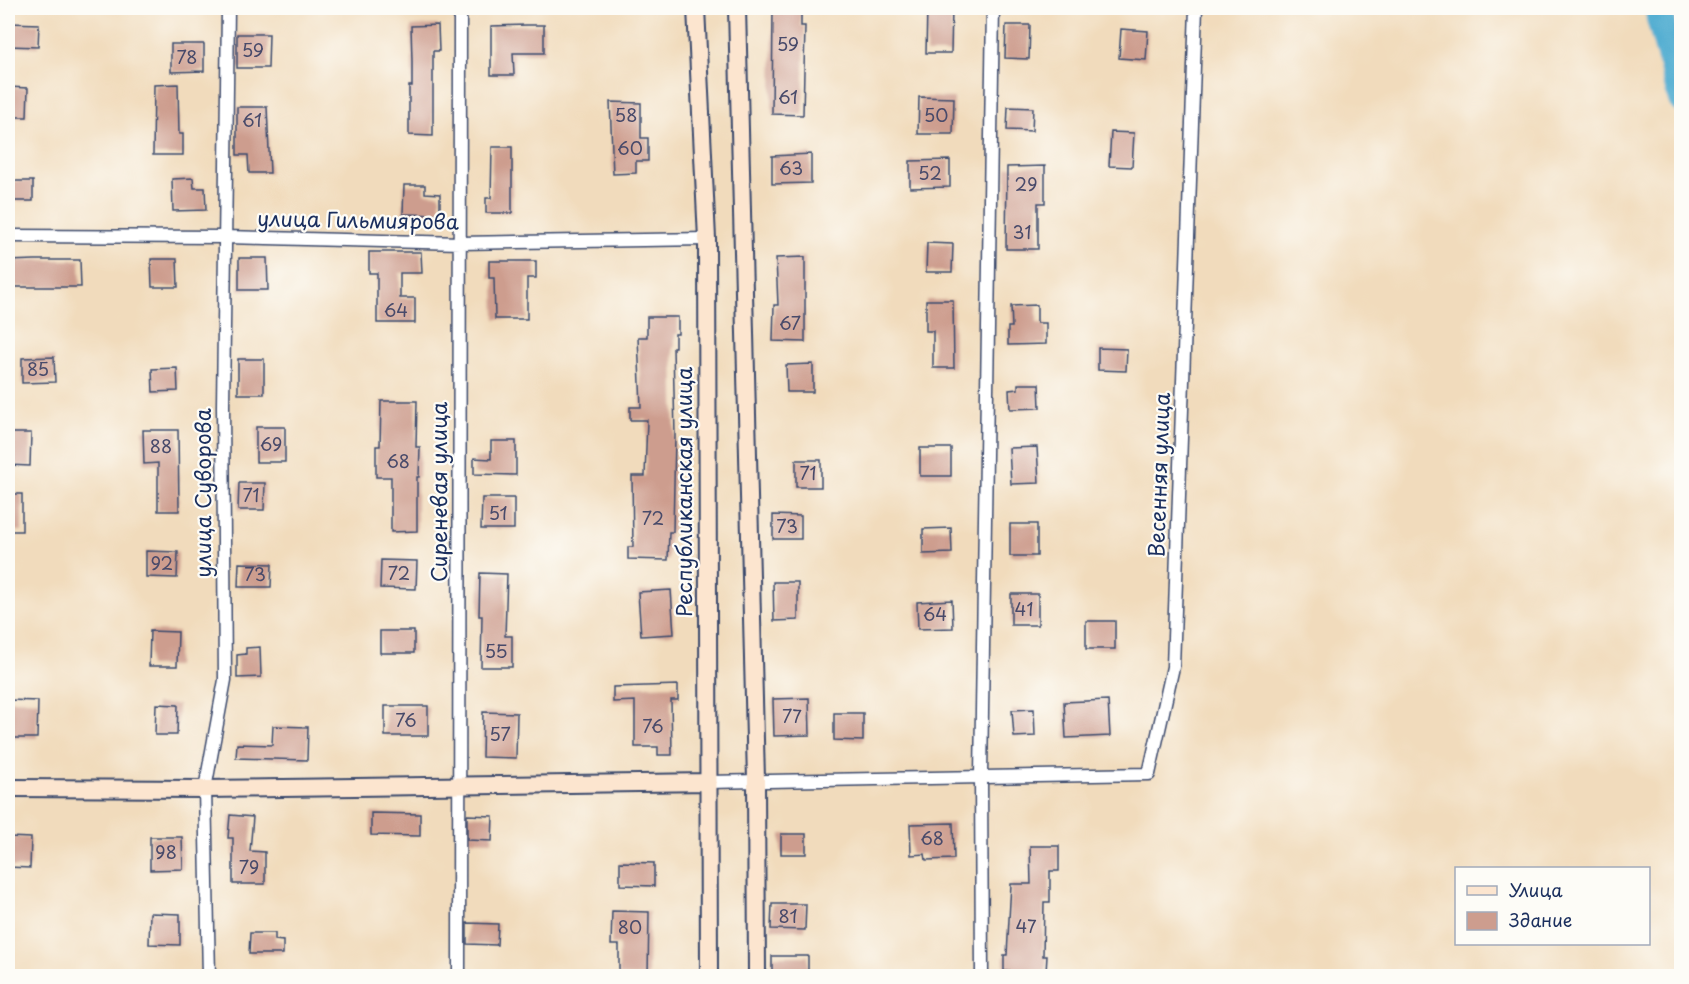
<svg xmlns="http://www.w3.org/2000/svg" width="1689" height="984" font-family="'Playpen Sans',sans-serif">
	<rect width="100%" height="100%" fill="#fdfcf7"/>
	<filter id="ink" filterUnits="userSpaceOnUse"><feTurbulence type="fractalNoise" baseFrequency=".0167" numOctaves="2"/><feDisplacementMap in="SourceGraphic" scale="12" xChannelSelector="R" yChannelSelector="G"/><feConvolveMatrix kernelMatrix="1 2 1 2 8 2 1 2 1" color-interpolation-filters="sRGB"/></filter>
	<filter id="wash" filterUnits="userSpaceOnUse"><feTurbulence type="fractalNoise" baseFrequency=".008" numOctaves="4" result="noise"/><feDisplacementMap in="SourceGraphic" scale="24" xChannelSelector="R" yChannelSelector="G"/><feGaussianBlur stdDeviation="1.35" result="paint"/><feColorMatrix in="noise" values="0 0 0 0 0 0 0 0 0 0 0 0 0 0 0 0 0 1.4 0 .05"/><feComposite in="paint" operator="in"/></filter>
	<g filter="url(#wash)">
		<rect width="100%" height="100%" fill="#f1dbbc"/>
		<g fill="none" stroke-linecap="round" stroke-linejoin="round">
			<path stroke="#55afd2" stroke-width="28" d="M 1659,8 L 1660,18 L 1682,99"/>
		</g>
		<g id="blocks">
			<path fill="#cd9d8e" d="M 773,8 L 801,8 L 801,26 L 805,26 L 803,115 L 772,114 Z
				M 927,8 L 952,8 L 951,53 L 926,53 Z
				M 8,23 L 39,24 L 38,47 L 8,46 Z
				M 438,25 L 439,51 L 433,51 L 433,136 L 409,135 L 409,86 L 412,86 L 412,61 L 411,26 Z
				M 526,25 L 544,25 L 544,53 L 513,53 L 514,75 L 491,75 L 491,26 Z
				M 1006,25 L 1030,25 L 1029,59 L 1005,58 Z
				M 1121,29 L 1148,31 L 1146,60 L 1119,58 Z
				M 237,34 L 269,34 L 268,68 L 237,68 Z
				M 171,44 L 204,44 L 204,71 L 171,72 Z
				M 178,84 L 179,134 L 183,134 L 183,155 L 153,155 L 154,85 Z
				M 8,87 L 28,88 L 27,117 L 8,117 Z
				M 919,97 L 954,98 L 953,134 L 918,134 Z
				M 610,102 L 641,103 L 641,138 L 648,138 L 648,161 L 636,161 L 636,173 L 613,174 Z
				M 237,107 L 267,107 L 270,173 L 249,173 L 248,155 L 237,155 Z
				M 1008,107 L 1033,108 L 1032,131 L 1007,130 Z
				M 1111,132 L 1134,133 L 1132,167 L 1109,166 Z
				M 492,147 L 512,147 L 512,213 L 486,213 L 486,198 L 491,198 Z
				M 811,154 L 811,183 L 772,184 L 772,156 Z
				M 950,160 L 950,187 L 910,188 L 910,161 Z
				M 1045,166 L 1045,203 L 1038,203 L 1038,249 L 1006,249 L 1007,167 Z
				M 193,178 L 194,188 L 205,188 L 206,210 L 173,211 L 172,179 Z
				M 8,181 L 33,181 L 33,201 L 8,201 Z
				M 404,185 L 425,185 L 425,193 L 440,194 L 440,215 L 403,214 Z
				M 927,243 L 953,244 L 952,272 L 926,272 Z
				M 369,252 L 421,252 L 422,273 L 400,273 L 400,298 L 415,298 L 415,323 L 377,323 L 377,273 L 369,273 Z
				M 805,257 L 805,342 L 773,341 L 774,305 L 778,305 L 776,258 Z
				M 239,258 L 267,258 L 268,290 L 239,290 Z
				M 151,259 L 177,259 L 178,287 L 152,287 Z
				M 35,260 L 80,260 L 81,287 L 8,287 L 8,261 Z
				M 489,261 L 536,261 L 536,278 L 527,278 L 527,319 L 495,319 L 494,278 L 489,278 Z
				M 926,300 L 953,300 L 954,368 L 933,368 L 933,331 L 926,331 Z
				M 1037,305 L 1037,323 L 1046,323 L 1046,344 L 1008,345 L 1008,327 L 1012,327 L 1011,306 Z
				M 647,317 L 678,317 L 678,334 L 675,334 L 675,347 L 673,347 L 675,436 L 673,532 L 669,532 L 668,560 L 628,559 L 628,547 L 633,547 L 632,476 L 645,476 L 647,420 L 630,420 L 630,407 L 641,407 L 638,337 L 647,337 Z
				M 1098,348 L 1127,349 L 1126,371 L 1098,370 Z
				M 54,357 L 55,382 L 22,383 L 22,358 Z
				M 238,359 L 264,359 L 264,394 L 238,394 Z
				M 813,364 L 813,392 L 787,392 L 786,365 Z
				M 177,368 L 178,391 L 153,392 L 152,369 Z
				M 1018,384 L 1039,384 L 1040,408 L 1010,409 L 1009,390 L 1018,389 Z
				M 381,401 L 417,401 L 416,447 L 420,447 L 419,477 L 417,477 L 417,531 L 391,532 L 391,477 L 376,477 L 376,446 L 380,446 Z
				M 256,427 L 285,427 L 285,462 L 256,462 Z
				M 143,430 L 178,430 L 179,511 L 158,511 L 158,463 L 144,464 Z
				M 8,433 L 31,433 L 30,466 L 8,465 Z
				M 491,441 L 516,441 L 516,475 L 474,474 L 474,458 L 491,459 Z
				M 1037,447 L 1039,483 L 1011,484 L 1009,448 Z
				M 920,448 L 951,448 L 951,476 L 920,476 Z
				M 796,460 L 821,460 L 821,487 L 796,487 Z
				M 239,483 L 265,483 L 264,510 L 238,510 Z
				M 8,494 L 22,494 L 22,531 L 8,531 Z
				M 482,498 L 514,498 L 514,529 L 481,529 Z
				M 773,515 L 801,516 L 801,539 L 773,539 Z
				M 1010,524 L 1037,524 L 1037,556 L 1010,556 Z
				M 951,528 L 952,553 L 923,554 L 923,529 Z
				M 146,551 L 178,552 L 177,578 L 146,577 Z
				M 381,560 L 417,561 L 416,589 L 380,588 Z
				M 239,563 L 272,564 L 271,587 L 238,587 Z
				M 480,573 L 507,574 L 505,636 L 512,636 L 512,667 L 481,667 L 482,616 L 479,616 Z
				M 773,582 L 798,582 L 798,620 L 774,621 Z
				M 671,590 L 674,634 L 641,636 L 638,592 Z
				M 1011,594 L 1038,594 L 1038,625 L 1011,625 Z
				M 952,600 L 953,628 L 918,629 L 917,602 Z
				M 1086,621 L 1115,621 L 1115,649 L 1086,649 Z
				M 150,631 L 178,632 L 177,666 L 149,666 Z
				M 380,631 L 414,631 L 414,653 L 380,653 Z
				M 260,647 L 261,677 L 237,678 L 237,655 L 246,654 L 246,648 Z
				M 678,685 L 678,700 L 671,700 L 672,755 L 658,755 L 658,747 L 635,747 L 635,701 L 613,702 L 613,687 Z
				M 809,698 L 810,735 L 774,736 L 773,699 Z
				M 8,700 L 38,701 L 37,738 L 8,738 Z
				M 1108,700 L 1110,736 L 1066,738 L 1064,702 Z
				M 156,704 L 178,705 L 177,735 L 155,735 Z
				M 385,706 L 428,706 L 428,736 L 385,736 Z
				M 1034,709 L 1035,736 L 1014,737 L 1012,710 Z
				M 483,712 L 517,713 L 516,758 L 482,757 Z
				M 834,713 L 863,713 L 863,741 L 834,740 Z
				M 273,726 L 308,727 L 307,760 L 236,758 L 237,744 L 272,745 Z
				M 371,813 L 420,814 L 420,836 L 371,835 Z
				M 230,815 L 253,817 L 250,851 L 265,852 L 265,884 L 233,884 L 233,838 L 228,838 Z
				M 467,815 L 493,816 L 492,841 L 467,840 Z
				M 953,823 L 954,859 L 926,860 L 925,854 L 911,855 L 910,824 Z
				M 781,834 L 806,834 L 806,854 L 781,854 Z
				M 8,837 L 31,838 L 30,868 L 8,867 Z
				M 150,837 L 182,837 L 183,869 L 150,870 Z
				M 1030,846 L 1059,846 L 1059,871 L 1050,871 L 1050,902 L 1044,902 L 1043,956 L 1047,956 L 1046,972 L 1004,971 L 1004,955 L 1007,955 L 1011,884 L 1031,884 Z
				M 620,862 L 654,863 L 654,886 L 620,885 Z
				M 772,904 L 806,904 L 805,930 L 771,929 Z
				M 612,911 L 649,912 L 648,976 L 619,976 L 619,945 L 611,945 Z
				M 150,913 L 180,914 L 180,945 L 149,944 Z
				M 467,923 L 498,924 L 497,945 L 467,944 Z
				M 250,933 L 275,933 L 275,940 L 283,941 L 283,954 L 249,954 Z
				M 772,956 L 808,956 L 808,974 L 772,975 Z"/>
		</g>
	</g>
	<g filter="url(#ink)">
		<use href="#blocks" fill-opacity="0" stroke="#3b496c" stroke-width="1.5"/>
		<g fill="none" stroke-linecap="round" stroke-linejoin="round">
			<g stroke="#3b496c" stroke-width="15">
				<path id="street" d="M 8,236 L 226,237 L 461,243 L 707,239
					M 708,782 L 1149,774 L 1173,667 L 1196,8
					M 209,976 L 205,789 L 225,680 L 223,406 L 228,8
					M 459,976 L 460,8
					M 982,976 L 981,775 L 993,8"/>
			</g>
			<g stroke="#3b496c" stroke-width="20">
				<path id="secondary" d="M 696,8 L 707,239 L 709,976
					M 737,8 L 756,780 L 757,976
					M 8,788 L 205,789 L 708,782"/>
			</g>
			<use href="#street" stroke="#fff" stroke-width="12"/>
			<use href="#secondary" stroke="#fce5cf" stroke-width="16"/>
		</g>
	</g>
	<g text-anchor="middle" stroke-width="4.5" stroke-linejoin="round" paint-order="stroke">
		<g font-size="18" fill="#484a6a">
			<text x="788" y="51">59</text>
			<text x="253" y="57">59</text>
			<text x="187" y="64">78</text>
			<text x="788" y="104">61</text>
			<text x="626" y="122">58</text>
			<text x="936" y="122">50</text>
			<text x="252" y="127">61</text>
			<text x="630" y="155">60</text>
			<text x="791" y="175">63</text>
			<text x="930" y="180">52</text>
			<text x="1026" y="191">29</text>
			<text x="1022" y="239">31</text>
			<text x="396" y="317">64</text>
			<text x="790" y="330">67</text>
			<text x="38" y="376">85</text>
			<text x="271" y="451">69</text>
			<text x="161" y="453">88</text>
			<text x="398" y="468">68</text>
			<text x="808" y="480">71</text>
			<text x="251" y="502">71</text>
			<text x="498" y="520">51</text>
			<text x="653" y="525">72</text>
			<text x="787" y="533">73</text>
			<text x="162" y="570">92</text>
			<text x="399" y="580">72</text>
			<text x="255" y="581">73</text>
			<text x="1024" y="616">41</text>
			<text x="935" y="621">64</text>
			<text x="496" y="658">55</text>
			<text x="792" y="723">77</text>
			<text x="406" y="727">76</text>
			<text x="653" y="733">76</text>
			<text x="500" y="741">57</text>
			<text x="932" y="845">68</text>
			<text x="166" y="859">98</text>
			<text x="249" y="874">79</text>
			<text x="788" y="923">81</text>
			<text x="1026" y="933">47</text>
			<text x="630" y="934">80</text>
		</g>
		<g font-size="21" fill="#1b2f5e" stroke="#fdfcf7">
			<text transform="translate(358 221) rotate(1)" y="7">улица Гильмиярова</text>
			<text transform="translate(1160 475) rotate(-88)" y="7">Весенняя улица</text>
			<text transform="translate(440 492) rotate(-90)" y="7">Сиреневая улица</text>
			<text transform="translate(685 492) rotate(-90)" y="7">Республиканская улица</text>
			<text transform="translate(204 493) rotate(-90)" y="7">улица Суворова</text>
		</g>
	</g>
	<rect width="1689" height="984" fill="none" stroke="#fdfcf7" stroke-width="30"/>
	<rect x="1455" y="867" width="195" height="78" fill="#fdfcf7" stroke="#a3aaba" stroke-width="1.5"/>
	<rect x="1467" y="886" width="30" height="9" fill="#fce5cf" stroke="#a3aaba" stroke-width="1.5"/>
	<text x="1509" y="897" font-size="18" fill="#1b2f5e">Улица</text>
	<rect x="1467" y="912" width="30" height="18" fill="#cd9d8e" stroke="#a3aaba" stroke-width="1.5"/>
	<text x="1509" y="927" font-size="18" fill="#1b2f5e">Здание</text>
</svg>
